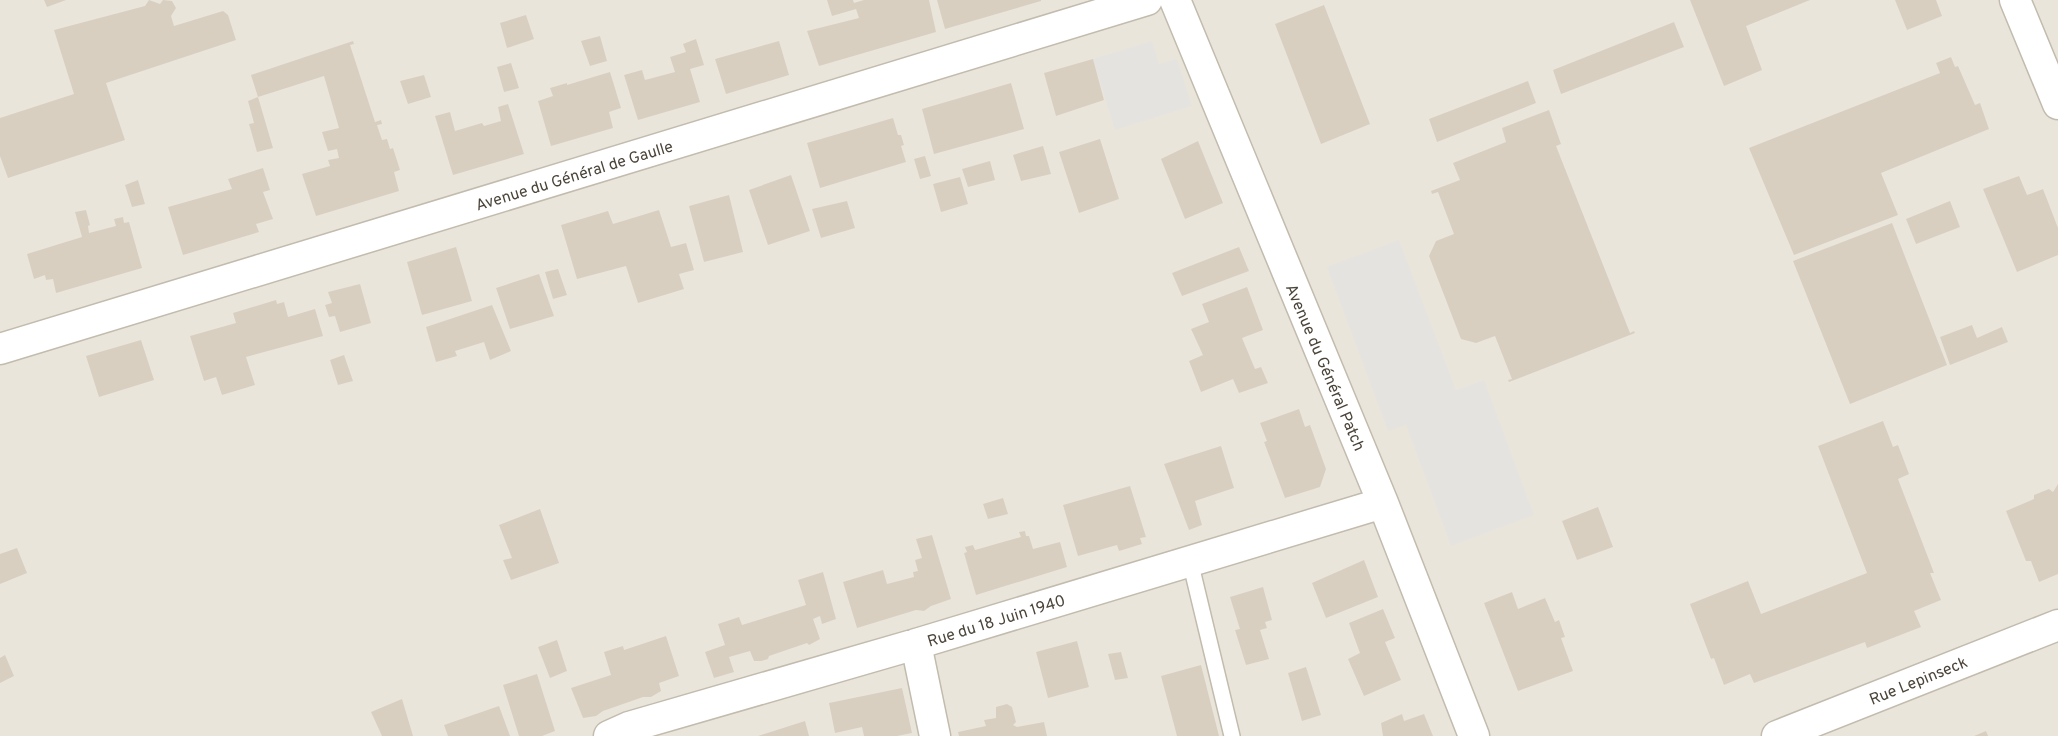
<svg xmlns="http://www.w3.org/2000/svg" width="2058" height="736" font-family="Overpass,sans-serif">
	<rect width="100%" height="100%" fill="#f6f3ec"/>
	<path fill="#eae5da" d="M 0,0 L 2058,0 L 2058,736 L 0,736 Z"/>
	<path fill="#e5e3e0" d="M 1152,41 L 1159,64 L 1177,59 L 1192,106 L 1115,130 L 1093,59 Z
		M 1399,240 L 1456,390 L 1484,380 L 1534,515 L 1451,546 L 1406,425 L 1388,431 L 1327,267 Z"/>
	<path fill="#d8cfc1" d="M 44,0 L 66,0 L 47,7 Z
		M 149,0 L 160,4 L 163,0 L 172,1 L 176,8 L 171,16 L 174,26 L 223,11 L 228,15 L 236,40 L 106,83 L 125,140 L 8,178 L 0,156 L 0,118 L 74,94 L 54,30 L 145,6 Z
		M 827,0 L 853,0 L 854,3 L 864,0 L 929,0 L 936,32 L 819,66 L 807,31 L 859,18 L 856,9 L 832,16 Z
		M 937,0 L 1041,0 L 1041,1 L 945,29 Z
		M 1690,0 L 1810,0 L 1746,26 L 1762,70 L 1724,86 Z
		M 1895,0 L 1936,0 L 1942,16 L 1907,30 Z
		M 1324,5 L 1370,124 L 1321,144 L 1275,24 Z
		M 526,15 L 534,39 L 507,48 L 500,23 Z
		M 1674,22 L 1684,47 L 1561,94 L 1553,70 Z
		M 600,36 L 607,61 L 590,66 L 581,41 Z
		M 696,39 L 704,65 L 690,69 L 700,102 L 638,120 L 624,75 L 642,70 L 645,80 L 675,72 L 670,57 L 686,52 L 683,44 Z
		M 353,41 L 354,44 L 350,45 L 375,122 L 381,120 L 382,124 L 377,125 L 382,140 L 387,139 L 390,149 L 393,148 L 400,170 L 394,172 L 399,191 L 316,216 L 302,174 L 330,166 L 328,160 L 339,158 L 337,149 L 328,151 L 322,132 L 339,128 L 324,76 L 258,97 L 251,75 Z
		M 779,41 L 789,75 L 726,94 L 715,59 Z
		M 1951,57 L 1955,67 L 1958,66 L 1975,105 L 1980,103 L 1989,129 L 1881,173 L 1898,215 L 1794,255 L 1749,148 L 1940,73 L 1936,63 Z
		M 1093,59 L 1104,100 L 1056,116 L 1044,73 Z
		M 511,63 L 519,88 L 504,92 L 497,67 Z
		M 610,72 L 621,108 L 609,112 L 613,128 L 551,146 L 538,101 L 553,96 L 550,88 L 567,83 L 567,85 Z
		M 424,75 L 431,97 L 408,104 L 400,81 Z
		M 1528,81 L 1536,103 L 1437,142 L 1429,119 Z
		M 1011,83 L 1024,129 L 934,154 L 922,109 Z
		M 258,97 L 273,148 L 257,152 L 249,124 L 254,123 L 248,101 Z
		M 508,104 L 524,154 L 453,175 L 435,116 L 450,112 L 455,131 L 482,123 L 484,126 L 501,121 L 498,107 Z
		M 1549,110 L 1561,144 L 1556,146 L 1630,333 L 1634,331 L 1635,333 L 1509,382 L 1508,380 L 1512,379 L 1495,336 L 1476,343 L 1461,339 L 1429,256 L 1436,241 L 1454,234 L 1438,192 L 1432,194 L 1431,191 L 1460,180 L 1453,163 L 1506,142 L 1502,128 Z
		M 893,118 L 898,135 L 901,135 L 904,145 L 901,146 L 906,162 L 820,188 L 807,143 Z
		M 1100,139 L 1119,199 L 1079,213 L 1059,152 Z
		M 1198,141 L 1223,203 L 1185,219 L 1161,159 Z
		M 1043,146 L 1051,174 L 1021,181 L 1013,155 Z
		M 925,156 L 931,176 L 920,179 L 914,159 Z
		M 990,161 L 995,180 L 968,187 L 962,169 Z
		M 263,168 L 270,190 L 263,192 L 273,219 L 256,224 L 259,232 L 183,255 L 168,207 L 232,189 L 228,179 Z
		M 791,175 L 810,231 L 768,245 L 749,190 Z
		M 2019,176 L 2027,195 L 2043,189 L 2058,228 L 2058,255 L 2017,272 L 1983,189 Z
		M 960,177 L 968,204 L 941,212 L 933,184 Z
		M 138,180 L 145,204 L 132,207 L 125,185 Z
		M 729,195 L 743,252 L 704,262 L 689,206 Z
		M 847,201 L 855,228 L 821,238 L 812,209 Z
		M 1950,201 L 1960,227 L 1916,244 L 1906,219 Z
		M 86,210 L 90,225 L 88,226 L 89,233 L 116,226 L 114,219 L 123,217 L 124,223 L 129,222 L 142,268 L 56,293 L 53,279 L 46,280 L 45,275 L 34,279 L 27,254 L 82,237 L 75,212 Z
		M 659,210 L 671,247 L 686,243 L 694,270 L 679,274 L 684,289 L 638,303 L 626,266 L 577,279 L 561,225 L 608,211 L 613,224 Z
		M 1892,223 L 1947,365 L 1850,404 L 1793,261 Z
		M 456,247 L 472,301 L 422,315 L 407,262 Z
		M 1239,247 L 1249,271 L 1182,296 L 1172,273 Z
		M 558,269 L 567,295 L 553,299 L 545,272 Z
		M 539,274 L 554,316 L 510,329 L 496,288 Z
		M 360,284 L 371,323 L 340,332 L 335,316 L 329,317 L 325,305 L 332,303 L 328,292 Z
		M 1247,287 L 1263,330 L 1242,338 L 1255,369 L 1261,367 L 1268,383 L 1239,393 L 1233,379 L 1201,392 L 1189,361 L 1203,355 L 1191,329 L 1209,322 L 1202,304 Z
		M 276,300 L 277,304 L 284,302 L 288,317 L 315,309 L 323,336 L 246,357 L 255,385 L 222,395 L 216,377 L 204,381 L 190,336 L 236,323 L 233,313 Z
		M 492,305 L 511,351 L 490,360 L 484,342 L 455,351 L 457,356 L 436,362 L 426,327 Z
		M 1972,325 L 1977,338 L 2002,327 L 2008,342 L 1950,365 L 1940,337 Z
		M 141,340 L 154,380 L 99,397 L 86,356 Z
		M 344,355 L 353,381 L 338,385 L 330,360 Z
		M 1299,409 L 1305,427 L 1310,425 L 1326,469 L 1320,487 L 1285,498 L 1264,442 L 1267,441 L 1260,423 Z
		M 1883,421 L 1893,447 L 1898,445 L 1909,474 L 1898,479 L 1934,573 L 1930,573 L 1941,600 L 1914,611 L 1921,627 L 1867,648 L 1865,642 L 1754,683 L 1750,674 L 1724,685 L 1714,658 L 1711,659 L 1690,604 L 1748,581 L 1761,614 L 1867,573 L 1818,446 Z
		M 1221,446 L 1234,488 L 1195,501 L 1202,525 L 1189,530 L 1164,464 Z
		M 2058,484 L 2058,574 L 2039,582 L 2031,561 L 2026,561 L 2006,511 L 2034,499 L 2034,495 L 2049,489 L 2053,492 Z
		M 1130,486 L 1146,537 L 1140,538 L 1142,544 L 1119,551 L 1117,545 L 1078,556 L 1063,505 Z
		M 1003,498 L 1008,514 L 988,519 L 983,504 Z
		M 1598,507 L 1613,547 L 1577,560 L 1562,521 Z
		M 540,509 L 559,563 L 511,580 L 503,560 L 512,558 L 499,525 Z
		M 1025,531 L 1026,536 L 1029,536 L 1033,549 L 1060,542 L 1067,567 L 976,595 L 964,553 L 967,552 L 965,547 L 973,545 L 975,550 L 1021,537 L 1019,532 Z
		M 932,535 L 951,599 L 931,606 L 924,611 L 916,610 L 857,628 L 843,582 L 883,570 L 887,584 L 914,577 L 913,572 L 918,571 L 915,560 L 922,558 L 916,539 Z
		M 17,548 L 27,573 L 0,584 L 0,554 Z
		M 1364,560 L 1378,597 L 1326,618 L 1312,583 Z
		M 823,572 L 836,619 L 822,624 L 820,616 L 813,619 L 820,639 L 809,645 L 807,643 L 769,656 L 768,659 L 761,661 L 754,661 L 750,651 L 729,657 L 734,672 L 714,678 L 705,652 L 725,645 L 718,624 L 739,617 L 742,625 L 806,605 L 798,580 Z
		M 1263,587 L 1272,620 L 1265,622 L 1267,628 L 1260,630 L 1269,659 L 1246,665 L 1235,630 L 1240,629 L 1230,597 Z
		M 1512,592 L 1518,609 L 1545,598 L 1555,622 L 1559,620 L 1565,637 L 1561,638 L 1573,671 L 1518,691 L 1484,603 Z
		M 1383,609 L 1395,638 L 1385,642 L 1401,680 L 1364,696 L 1348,659 L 1360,653 L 1349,623 Z
		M 666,636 L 679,676 L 659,683 L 661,691 L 651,697 L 643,697 L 603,711 L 596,716 L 583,718 L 571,688 L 611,675 L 604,652 L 623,646 L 624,650 Z
		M 557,640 L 567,671 L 550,678 L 538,647 Z
		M 1077,641 L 1089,687 L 1048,698 L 1036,652 Z
		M 1121,652 L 1128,678 L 1115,680 L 1108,654 Z
		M 5,655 L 14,676 L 0,683 L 0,658 Z
		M 1201,665 L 1219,736 L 1177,736 L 1161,676 Z
		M 1306,667 L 1321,715 L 1302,721 L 1288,673 Z
		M 537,674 L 555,731 L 542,736 L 519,736 L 503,685 Z
		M 902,688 L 912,733 L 897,736 L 864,736 L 862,727 L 835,733 L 829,703 Z
		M 402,699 L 413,736 L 382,736 L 371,712 Z
		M 1007,704 L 1012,707 L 1016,722 L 1013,725 L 1017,727 L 1044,722 L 1047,736 L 959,736 L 958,732 L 986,726 L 984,720 L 996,718 L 996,707 Z
		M 499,706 L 510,736 L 448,736 L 444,725 Z
		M 1402,714 L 1404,721 L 1424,714 L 1433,736 L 1383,736 L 1381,723 Z
		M 805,721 L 809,736 L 758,736 Z
		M 1986,731 L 1988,736 L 1974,736 Z"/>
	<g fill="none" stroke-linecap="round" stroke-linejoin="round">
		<g stroke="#c2bbae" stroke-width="18">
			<path id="service" d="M 1190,561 L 1232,736"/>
		</g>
		<g stroke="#c2bbae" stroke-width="33">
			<path id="minor" d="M 1175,0 L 1383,503 L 1474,736
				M 2015,0 L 2058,104
				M 0,349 L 1147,0
				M 916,644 L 935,736
				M 609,736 L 629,727 L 916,644 L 1383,503
				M 1777,736 L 2058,625"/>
		</g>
		<use href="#service" stroke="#fff" stroke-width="15"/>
		<use href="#minor" stroke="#fff" stroke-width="30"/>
	</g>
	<g text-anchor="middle" stroke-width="4.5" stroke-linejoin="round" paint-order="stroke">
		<g font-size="16" fill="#4b4439" stroke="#fff">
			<text transform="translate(574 175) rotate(-17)" y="6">Avenue du Général de Gaulle</text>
			<text transform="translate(1326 367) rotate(67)" y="6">Avenue du Général Patch</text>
			<text transform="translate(996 620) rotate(-17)" y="6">Rue du 18 Juin 1940</text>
			<text transform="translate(1918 680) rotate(-22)" y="6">Rue Lepinseck</text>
		</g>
	</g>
</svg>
